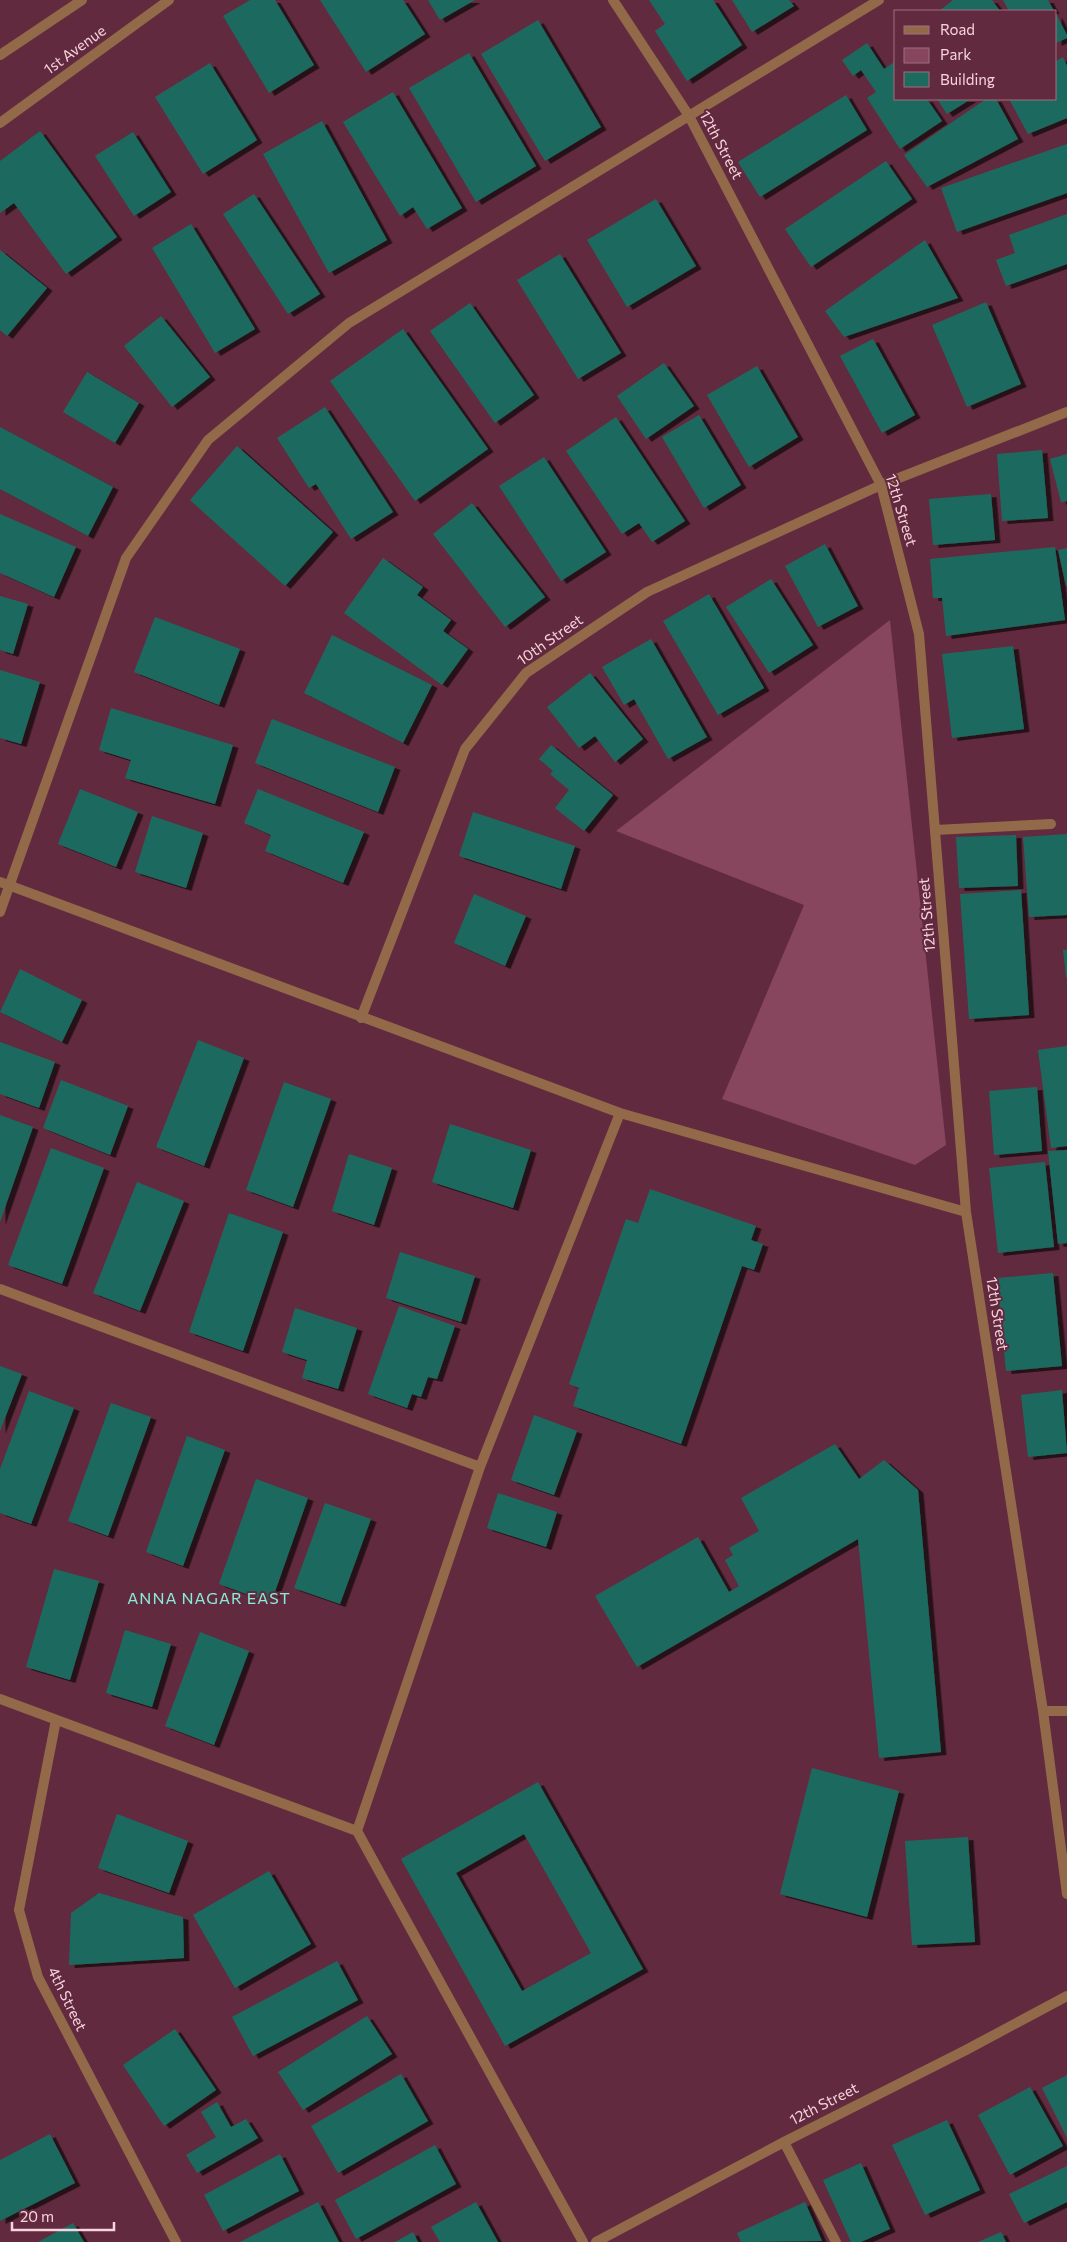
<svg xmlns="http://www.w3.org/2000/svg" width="1067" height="2242" font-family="Commissioner,sans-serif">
	<defs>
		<filter id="shadow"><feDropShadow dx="5.5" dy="3" stdDeviation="0" flood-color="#0009"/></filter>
	</defs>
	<rect width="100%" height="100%" fill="#622a3e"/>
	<path fill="#87465d" d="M 890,620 L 946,1145 L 915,1165 L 722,1099 L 804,905 L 616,831 Z"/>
	<path fill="#1c6b5e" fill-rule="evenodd" filter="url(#shadow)" d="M 250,0 L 275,0 L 314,65 L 269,93 L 223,16 Z
		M 320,0 L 403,0 L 425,34 L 366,72 Z
		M 428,0 L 475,0 L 440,20 Z
		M 649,0 L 713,0 L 742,45 L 687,81 L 655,31 L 665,24 Z
		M 732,0 L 789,0 L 794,6 L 752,32 Z
		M 953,0 L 992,0 L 1000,11 L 939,11 Z
		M 1003,0 L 1048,0 L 1054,11 L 1009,11 Z
		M 1056,14 L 1067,35 L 1067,38 L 1056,43 Z
		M 538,20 L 601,127 L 545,161 L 481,54 Z
		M 867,43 L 884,69 L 896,61 L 896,99 L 927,99 L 942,121 L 900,149 L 867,98 L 876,92 L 861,70 L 853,76 L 842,60 Z
		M 469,53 L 536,166 L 476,202 L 409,88 Z
		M 1063,57 L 1067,66 L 1067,118 L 1028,134 L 1009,99 L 1056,99 L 1056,61 Z
		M 210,63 L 257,140 L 203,174 L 155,97 Z
		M 393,92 L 462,208 L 427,229 L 413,207 L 400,216 L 343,122 Z
		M 846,95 L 867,130 L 760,197 L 738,162 Z
		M 937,99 L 971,99 L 947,114 Z
		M 986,99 L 996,99 L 1018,139 L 927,187 L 904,155 Z
		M 322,121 L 387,240 L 329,273 L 263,154 Z
		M 40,131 L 117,237 L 66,274 L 14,203 L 0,213 L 0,161 Z
		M 133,132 L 171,192 L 134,216 L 95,156 Z
		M 1067,144 L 1067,193 L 957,232 L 941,188 Z
		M 886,161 L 912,199 L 811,267 L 785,229 Z
		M 254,194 L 320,294 L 288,314 L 223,214 Z
		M 656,199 L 696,266 L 627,307 L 587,240 Z
		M 1067,214 L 1067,264 L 1006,286 L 996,260 L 1015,253 L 1009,235 Z
		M 191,224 L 255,329 L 215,353 L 152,248 Z
		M 925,240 L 958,298 L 844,337 L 825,311 Z
		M 0,250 L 47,288 L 7,336 L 0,330 Z
		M 560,254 L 621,353 L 578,379 L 517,280 Z
		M 986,302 L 1021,384 L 967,407 L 932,325 Z
		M 470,303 L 534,395 L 495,423 L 430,331 Z
		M 161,316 L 210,377 L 172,407 L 124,346 Z
		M 403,329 L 488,449 L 415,501 L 330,381 Z
		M 873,339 L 915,415 L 882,433 L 840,356 Z
		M 664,363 L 694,406 L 646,439 L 617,396 Z
		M 757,366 L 798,437 L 749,467 L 707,395 Z
		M 87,372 L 139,403 L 115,443 L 63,412 Z
		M 325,407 L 393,512 L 351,539 L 316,484 L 309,488 L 277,438 Z
		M 699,415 L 741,485 L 704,508 L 662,437 Z
		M 616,417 L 685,521 L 652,542 L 639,523 L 622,534 L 566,451 Z
		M 0,427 L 113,487 L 88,536 L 0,489 Z
		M 237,446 L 333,532 L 285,586 L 190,500 Z
		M 1042,450 L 1048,518 L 1002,521 L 997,454 Z
		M 1067,454 L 1067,501 L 1061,502 L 1050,459 Z
		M 544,457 L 606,552 L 561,581 L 499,486 Z
		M 991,494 L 995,540 L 933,545 L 929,499 Z
		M 472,503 L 545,597 L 505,627 L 433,534 Z
		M 0,514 L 76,547 L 54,597 L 0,573 Z
		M 825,544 L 858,606 L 818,627 L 785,566 Z
		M 1055,547 L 1065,620 L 946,636 L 942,598 L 933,598 L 930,559 Z
		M 1067,548 L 1067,586 L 1066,586 L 1058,550 Z
		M 383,558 L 423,587 L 417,595 L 451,620 L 443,631 L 468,649 L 442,685 L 344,613 Z
		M 771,579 L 813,645 L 769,673 L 726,607 Z
		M 709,594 L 764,688 L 718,715 L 663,621 Z
		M 0,596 L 28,604 L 13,654 L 0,650 Z
		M 155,617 L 240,649 L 219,705 L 134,672 Z
		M 332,635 L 432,685 L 403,743 L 304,693 Z
		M 651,639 L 707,737 L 668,759 L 634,699 L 624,705 L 602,667 Z
		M 1013,646 L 1024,729 L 952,738 L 942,654 Z
		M 0,670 L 40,682 L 21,744 L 0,738 Z
		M 590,673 L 643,739 L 615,762 L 595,736 L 579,748 L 547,707 Z
		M 111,708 L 233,745 L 215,804 L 125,778 L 131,760 L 99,750 Z
		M 272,719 L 395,767 L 378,812 L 255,763 Z
		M 551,745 L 613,795 L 584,831 L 555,808 L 569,790 L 550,774 L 553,771 L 539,759 Z
		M 80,789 L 138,812 L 116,867 L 58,844 Z
		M 258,789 L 364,832 L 343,883 L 265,851 L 271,835 L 244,823 Z
		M 473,812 L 575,846 L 561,889 L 459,856 Z
		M 152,816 L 203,833 L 186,888 L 135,872 Z
		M 1067,834 L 1067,915 L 1029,917 L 1023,837 Z
		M 1016,835 L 1018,886 L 959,888 L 956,837 Z
		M 1021,890 L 1029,1015 L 969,1019 L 960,894 Z
		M 474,894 L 526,916 L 505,966 L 454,943 Z
		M 1063,950 L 1067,950 L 1067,977 L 1066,977 Z
		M 20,969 L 82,1000 L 62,1042 L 0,1012 Z
		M 198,1040 L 244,1058 L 204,1166 L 156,1147 Z
		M 0,1042 L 55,1062 L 39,1108 L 0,1094 Z
		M 1067,1046 L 1067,1146 L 1051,1148 L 1038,1050 Z
		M 61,1080 L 128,1106 L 110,1155 L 43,1128 Z
		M 284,1082 L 331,1099 L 293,1207 L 246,1190 Z
		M 1037,1087 L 1042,1151 L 994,1155 L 989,1091 Z
		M 0,1115 L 33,1127 L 0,1222 Z
		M 450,1124 L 531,1150 L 513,1208 L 432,1182 Z
		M 51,1148 L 104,1168 L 62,1284 L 8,1265 Z
		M 1067,1150 L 1067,1243 L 1058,1244 L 1048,1151 Z
		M 349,1154 L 392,1168 L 374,1225 L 332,1211 Z
		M 1045,1162 L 1054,1247 L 998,1253 L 989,1168 Z
		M 137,1182 L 184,1201 L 140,1311 L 93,1293 Z
		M 650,1189 L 756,1226 L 751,1240 L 763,1244 L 754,1270 L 742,1266 L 681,1444 L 573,1406 L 579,1388 L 569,1384 L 626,1219 L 638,1223 Z
		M 229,1213 L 283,1232 L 243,1351 L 189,1332 Z
		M 400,1252 L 475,1276 L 461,1322 L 386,1298 Z
		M 1053,1273 L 1062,1366 L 1006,1371 L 997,1278 Z
		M 399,1306 L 455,1326 L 437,1379 L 428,1377 L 421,1397 L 412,1394 L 407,1408 L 368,1394 Z
		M 295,1308 L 357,1328 L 338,1389 L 302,1378 L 307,1360 L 282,1352 Z
		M 0,1366 L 22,1374 L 0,1431 Z
		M 1062,1390 L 1067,1453 L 1028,1457 L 1021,1395 Z
		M 29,1391 L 74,1408 L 31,1524 L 0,1513 L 0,1469 Z
		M 111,1403 L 151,1417 L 108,1536 L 68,1521 Z
		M 534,1415 L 577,1431 L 554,1495 L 511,1480 Z
		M 187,1436 L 225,1450 L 183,1566 L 146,1552 Z
		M 835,1444 L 859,1479 L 884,1460 L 918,1490 L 941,1752 L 879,1758 L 858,1539 L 637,1667 L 595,1596 L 698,1537 L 729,1592 L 739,1586 L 725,1560 L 733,1555 L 729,1548 L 759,1531 L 741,1498 Z
		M 256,1479 L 308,1498 L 271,1603 L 219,1584 Z
		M 498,1493 L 557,1512 L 546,1547 L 487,1528 Z
		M 325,1503 L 371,1519 L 340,1604 L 294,1588 Z
		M 54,1569 L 99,1581 L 70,1680 L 26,1667 Z
		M 125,1630 L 171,1644 L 152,1707 L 106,1693 Z
		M 200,1632 L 249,1651 L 214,1745 L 165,1726 Z
		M 812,1768 L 899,1791 L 867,1917 L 780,1894 Z
		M 538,1782 L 643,1969 L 505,2046 L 401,1859 ZM 524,1834 L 591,1953 L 522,1991 L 456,1873 Z
		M 117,1814 L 188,1841 L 169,1893 L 98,1868 Z
		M 968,1837 L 975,1942 L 912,1945 L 905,1841 Z
		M 269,1871 L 311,1944 L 235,1988 L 193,1915 Z
		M 99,1893 L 183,1917 L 184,1958 L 69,1965 L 71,1913 Z
		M 337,1961 L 358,2000 L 253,2056 L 232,2017 Z
		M 367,2016 L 392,2054 L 303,2110 L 278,2072 Z
		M 175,2029 L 216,2090 L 164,2126 L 123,2065 Z
		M 401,2074 L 428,2121 L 338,2173 L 311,2126 Z
		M 1067,2075 L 1067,2138 L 1042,2088 Z
		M 1030,2087 L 1063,2146 L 1010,2175 L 978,2115 Z
		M 217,2102 L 231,2127 L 246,2119 L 258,2138 L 197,2173 L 186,2155 L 216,2137 L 201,2112 Z
		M 947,2120 L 980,2190 L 925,2215 L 892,2145 Z
		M 50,2134 L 75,2183 L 0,2221 L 0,2160 Z
		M 435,2145 L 456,2184 L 356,2239 L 335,2200 Z
		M 280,2154 L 299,2191 L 223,2231 L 204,2195 Z
		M 861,2163 L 890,2229 L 861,2242 L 851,2242 L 823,2180 Z
		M 1067,2166 L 1067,2202 L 1024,2223 L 1009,2194 Z
		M 318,2202 L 339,2242 L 240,2242 Z
		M 476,2202 L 498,2242 L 440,2242 L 431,2227 Z
		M 805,2202 L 822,2241 L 741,2242 L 737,2233 Z
		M 73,2223 L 84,2242 L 38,2242 Z
		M 413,2232 L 418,2242 L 395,2242 Z
		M 1001,2232 L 1006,2242 L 978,2242 Z"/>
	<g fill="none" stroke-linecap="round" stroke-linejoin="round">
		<path stroke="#926949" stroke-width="10" d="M 613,0 L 689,116 L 881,485 L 919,634 L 966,1212 L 1043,1711 L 1067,1894
			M 935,830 L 1051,824
			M 0,882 L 620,1113 L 966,1212
			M 0,912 L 126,558 L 208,440 L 349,323 L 879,0
			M 361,1018 L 465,749 L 526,673 L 647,592 L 881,485 L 1067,412
			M 0,1289 L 480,1467
			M 0,1699 L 357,1831
			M 1043,1711 L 1067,1711
			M 56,1720 L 19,1910 L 38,1977 L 176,2242
			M 784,2142 L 836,2242
			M 583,2242 L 357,1831 L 480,1467 L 620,1113
			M 596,2242 L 784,2142 L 966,2050 L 1067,1996"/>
		<path stroke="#926949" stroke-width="10" d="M 0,55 L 82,0
			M 0,123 L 169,0"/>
	</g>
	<g text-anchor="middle" stroke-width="4" stroke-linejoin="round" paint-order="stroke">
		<g font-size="15" fill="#f8d3dd" stroke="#622a3e">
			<text transform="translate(75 50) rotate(-36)" y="5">1st Avenue</text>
			<text transform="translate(721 145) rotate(62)" y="5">12th Street</text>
			<text transform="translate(901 510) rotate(73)" y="5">12th Street</text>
			<text transform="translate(550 640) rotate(-35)" y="5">10th Street</text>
			<text transform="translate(927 915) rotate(-95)" y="5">12th Street</text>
			<text transform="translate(997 1314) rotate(81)" y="5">12th Street</text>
			<text transform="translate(67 1999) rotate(64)" y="5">4th Street</text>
			<text transform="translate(824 2104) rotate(-27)" y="5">12th Street</text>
		</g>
		<g font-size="16" letter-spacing="1" fill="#88edd8" stroke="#622a3e">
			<text x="209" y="1604">ANNA NAGAR EAST</text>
		</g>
	</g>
	<rect x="894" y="10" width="162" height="90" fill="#622a3e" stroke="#9e6e7e"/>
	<rect x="904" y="26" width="25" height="8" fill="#926949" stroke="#9e6e7e"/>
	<text x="940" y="35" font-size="15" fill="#f8d3dd">Road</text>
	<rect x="904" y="48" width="25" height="15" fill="#87465d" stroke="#9e6e7e"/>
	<text x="940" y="60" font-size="15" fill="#f8d3dd">Park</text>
	<rect x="904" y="72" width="25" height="15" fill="#1c6b5e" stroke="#9e6e7e"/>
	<text x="940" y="85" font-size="15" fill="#f8d3dd">Building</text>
	<path d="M12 2222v8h102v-8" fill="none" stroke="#f8d3dd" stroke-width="2.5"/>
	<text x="20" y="2222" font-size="15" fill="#f8d3dd" stroke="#622a3e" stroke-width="4" paint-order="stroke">20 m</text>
</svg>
